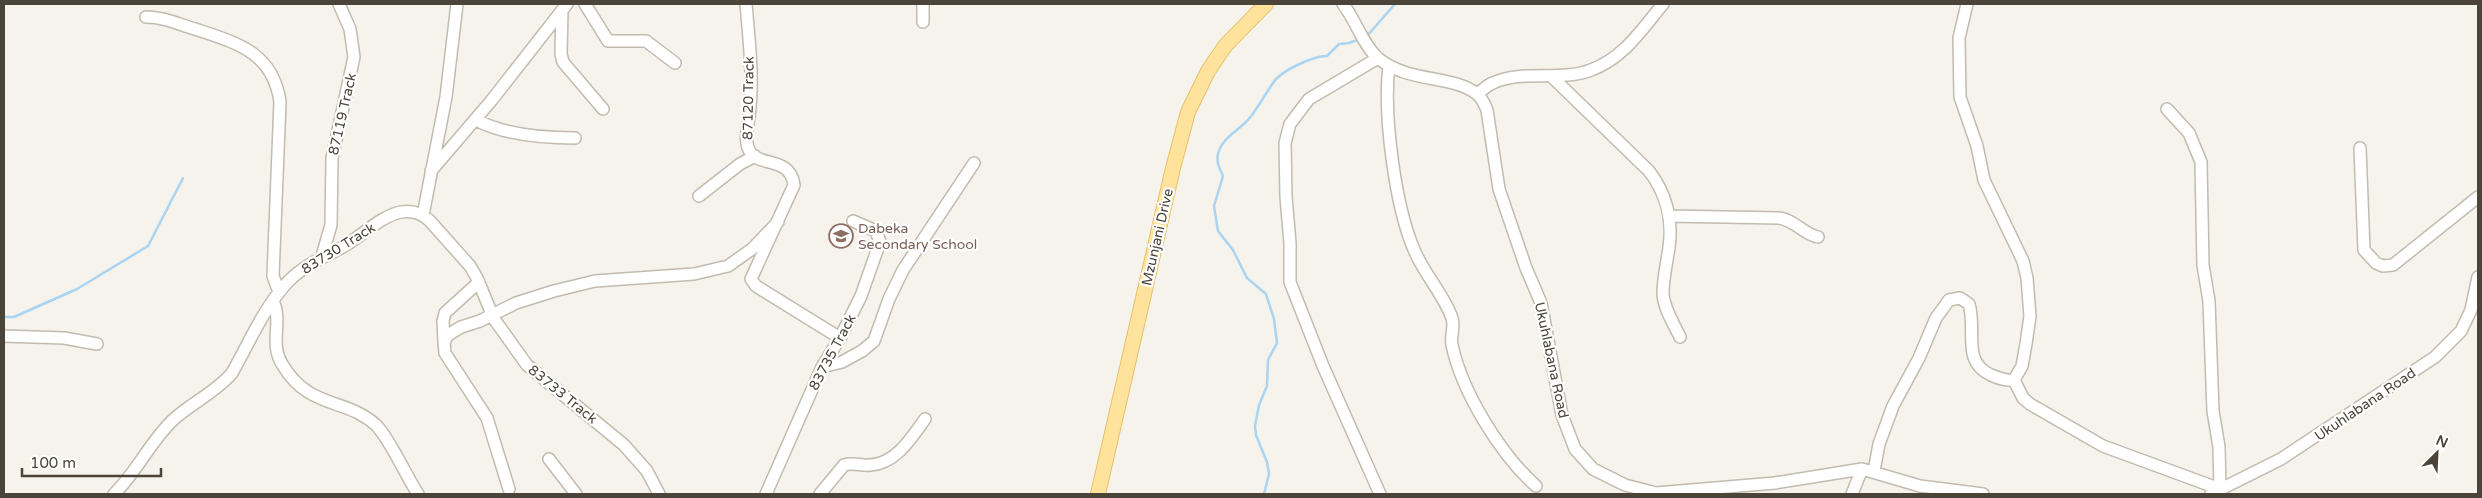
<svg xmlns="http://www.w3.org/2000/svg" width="2482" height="498" font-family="'Varela Round',sans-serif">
	<rect width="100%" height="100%" fill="#f6f3ec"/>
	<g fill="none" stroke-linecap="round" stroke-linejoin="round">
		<path stroke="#a9d4f2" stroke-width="2.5" d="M 1367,36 L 1395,4
			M 4,317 L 14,317 L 77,289 L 148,246 L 183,178
			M 1264,494 L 1269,474 L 1267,462 L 1256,435 L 1255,426 L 1259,405 L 1267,386 L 1268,360 L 1277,343 L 1274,319 L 1266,294 L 1247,278 L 1233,250 L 1218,231 L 1214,206 L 1223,176 C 1220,169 1216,163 1218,154 C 1221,140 1235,132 1245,123 C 1255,114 1265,94 1273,83 C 1280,71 1313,56 1327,56 L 1339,44 L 1349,43 L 1360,39"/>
		<g stroke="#c2bbae" stroke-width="14">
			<path id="minor" d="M 585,4 L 608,41 L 646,41 L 675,63
				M 746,4 C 749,40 754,79 749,116 C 748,126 744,140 749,150 C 757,168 790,155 794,185 L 751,279 L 756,286 L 840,338
				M 1343,4 C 1355,19 1364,47 1379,59 C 1409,83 1453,75 1477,94 C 1482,98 1485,105 1487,110 L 1499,189 L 1526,268 L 1541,303 L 1562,415 L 1575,449 L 1593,469 L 1625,485 L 1656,493 L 1775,483 L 1862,469 L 1920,486 L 1983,494
				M 562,10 L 561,54 L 563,62 L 603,109
				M 146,17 C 164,17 178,24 195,29 C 237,43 273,52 280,102 L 273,276 L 279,292
				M 923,22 L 923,4
				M 1378,58 L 1309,99 L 1290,124 L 1285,143 L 1286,197 L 1290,243 L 1290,282 L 1323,366 L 1380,494
				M 1389,66 C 1383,114 1395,207 1415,252 C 1425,275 1444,295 1452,318 C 1455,327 1450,336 1452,345 C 1462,392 1500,454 1536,486
				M 1551,76 L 1649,171 C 1666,193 1673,220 1669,247 C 1667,263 1663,277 1663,294 C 1664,309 1674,324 1680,337
				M 1477,94 C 1482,91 1487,85 1493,83 C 1523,69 1560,82 1591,70 C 1624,58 1642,29 1663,4
				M 476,120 C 505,135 542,138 575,138
				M 2360,148 L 2364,250 L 2376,263 L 2383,266 L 2393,265 L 2478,197
				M 431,171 L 491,101 L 567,4
				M 699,196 L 740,164 L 755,156
				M 423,215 L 446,97 L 457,4
				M 1669,216 L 1779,218 C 1795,220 1803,234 1818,237
				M 322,256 L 331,225 L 332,158 L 354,57 L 350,29 L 339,4
				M 273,301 C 283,322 269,343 282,364 C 309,410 345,397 376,425 C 390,439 406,476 418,494
				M 4,336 L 64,338 L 97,344
				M 444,342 L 443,321 L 445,313 L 479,282
				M 822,367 L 842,362 L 862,351 L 874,341 L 889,299 L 903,270 L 974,163
				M 2014,380 L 2023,398 L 2030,404 L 2103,446 L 2220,489 L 2219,447 L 2213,411 L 2209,301 L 2203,265 L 2201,162 L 2189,133 L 2167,109
				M 549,459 L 576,494
				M 1874,471 L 1879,444 L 1893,406 L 1919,358 L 1936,318 L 1949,300 L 1960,298 L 1969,304 C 1977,330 1961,362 1991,375 C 1998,378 2005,381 2014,380 L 2022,366 L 2026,344 L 2030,316 L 2027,278 L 2023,261 L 1984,180 L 1977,146 L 1960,97 L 1959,38 L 1967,4
				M 509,489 L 487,418 L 445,353 L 444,342 L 448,335 L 461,327 L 480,321 L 516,303 L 554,291 L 595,281 L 694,274 L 728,266 L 752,249 L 778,222
				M 114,494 C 137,472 151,440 174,419 C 193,402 216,392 232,373 C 249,343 263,310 285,285 C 302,265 324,258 346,245 C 363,235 381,216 401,212 C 412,210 421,213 429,220 L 470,266 L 477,278 L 494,319 L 527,365 L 624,445 L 647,471 L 659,494
				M 766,494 L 822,367 L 840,338 L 861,296 L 880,242 L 876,231 L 853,221
				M 820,494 L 844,465 C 853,462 861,466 870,465 C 896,464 912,437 925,419
				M 1852,494 L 1862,469
				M 2211,494 L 2281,459 L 2435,357 L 2461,331 L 2471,310 L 2478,277"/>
		</g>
		<g stroke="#e6c16a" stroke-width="16">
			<path id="major" d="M 1098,494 L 1173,168 L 1188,112 L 1208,71 L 1225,46 L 1266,4"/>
		</g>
		<use href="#minor" stroke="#fff" stroke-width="11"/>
		<use href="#major" stroke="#ffe39c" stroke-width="14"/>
	</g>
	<defs>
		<g id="school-ring" transform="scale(1.25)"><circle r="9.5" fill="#fff" stroke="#8d6e63" stroke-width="1.5"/><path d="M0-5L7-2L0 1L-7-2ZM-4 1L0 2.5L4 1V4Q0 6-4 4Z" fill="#8d6e63"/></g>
	</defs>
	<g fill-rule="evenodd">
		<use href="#school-ring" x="841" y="236"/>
	</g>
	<g text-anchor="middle" stroke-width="4.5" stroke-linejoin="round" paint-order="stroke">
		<g font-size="14" fill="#4b4439" stroke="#fff">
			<text transform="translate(748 98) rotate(-89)" y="5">87120 Track</text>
			<text transform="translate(342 114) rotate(-77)" y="5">87119 Track</text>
			<text transform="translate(1157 237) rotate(-77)" y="5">Mzunjani Drive</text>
			<text transform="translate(338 248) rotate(-32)" y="5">83730 Track</text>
			<text transform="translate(832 352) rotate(-62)" y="5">83735 Track</text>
			<text transform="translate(1552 360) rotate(78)" y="5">Ukuhlabana Road</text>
			<text transform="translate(563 394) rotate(39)" y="5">83733 Track</text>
			<text transform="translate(2365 404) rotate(-34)" y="5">Ukuhlabana Road</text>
		</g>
		<g font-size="14" fill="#785e54" stroke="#fff" text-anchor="start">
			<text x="858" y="233">Dabeka<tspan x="858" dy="16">Secondary School</tspan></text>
		</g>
	</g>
	<rect width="2482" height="498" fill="none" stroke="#4b4439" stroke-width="10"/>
	<g transform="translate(2437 453) rotate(24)" stroke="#ffffff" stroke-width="4" paint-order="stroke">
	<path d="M0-4L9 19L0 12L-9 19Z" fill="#4b4439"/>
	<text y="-8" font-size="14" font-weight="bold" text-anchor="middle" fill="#4b4439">N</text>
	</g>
	<path d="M22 468v8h139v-8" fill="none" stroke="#4b4439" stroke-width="2.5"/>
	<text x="30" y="468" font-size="15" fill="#4b4439" stroke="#ffffff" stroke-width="4" paint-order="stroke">100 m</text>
</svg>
